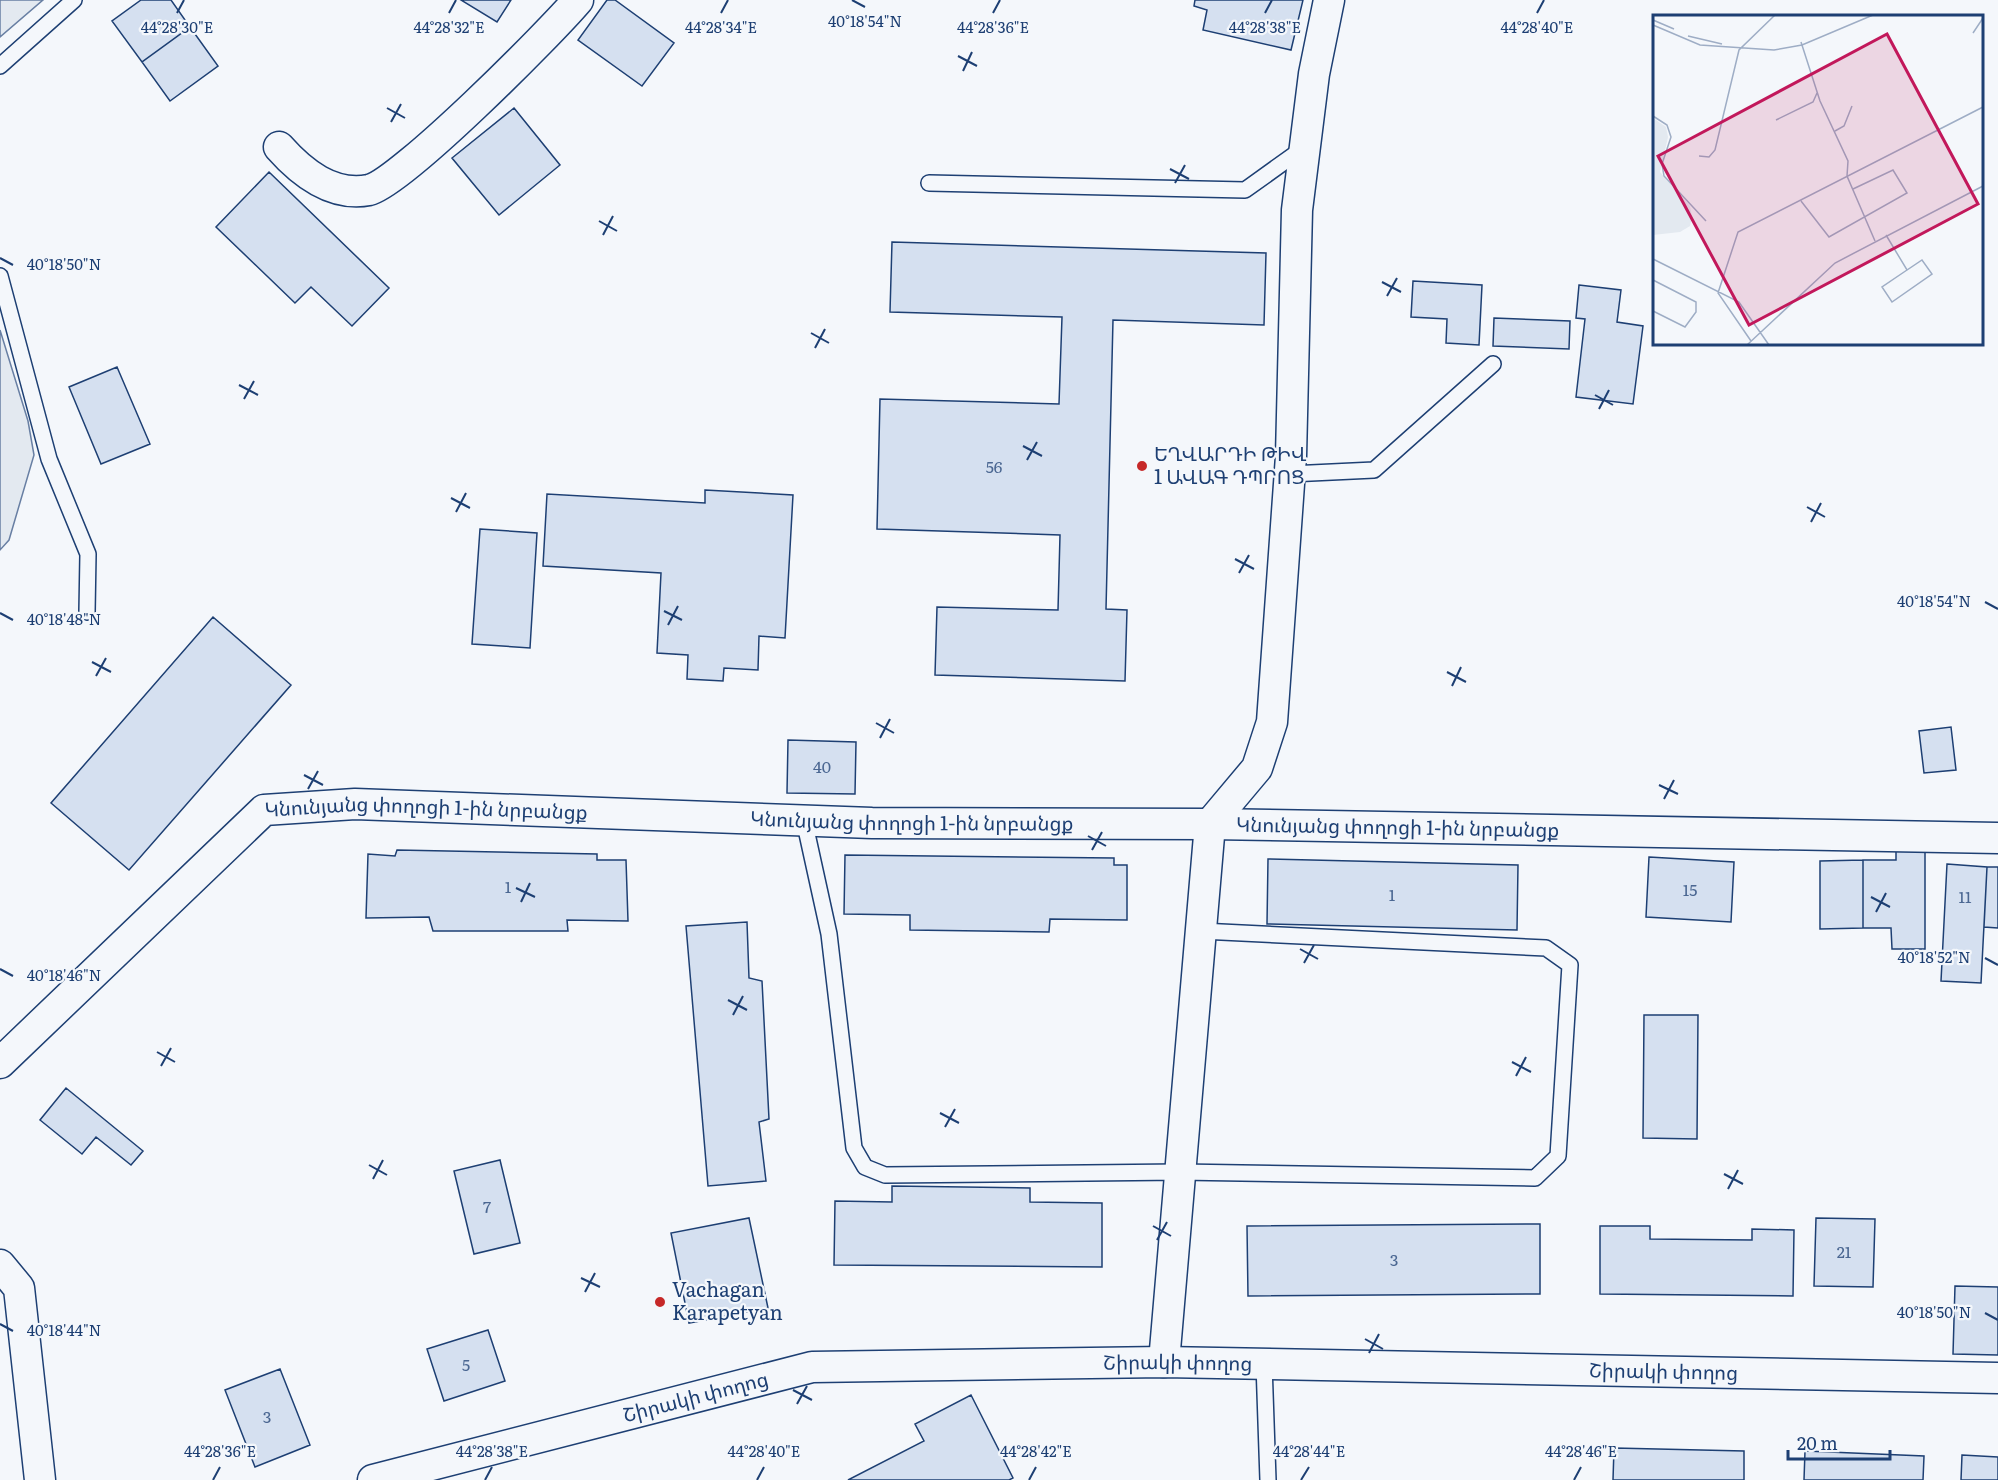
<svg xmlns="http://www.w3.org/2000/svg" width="1998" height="1480" font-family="Literata,'Noto Sans Armenian',serif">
	<rect width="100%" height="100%" fill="#f4f7fb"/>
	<path fill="#e3e9f0" stroke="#687fa3" stroke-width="1.5" d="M 0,0 L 43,0 L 0,37 Z
		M 0,330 L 28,421 L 34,455 L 9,540 L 0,550 Z"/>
	<path fill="#d5e0f0" stroke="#1d3f73" stroke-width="1.5" d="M 141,0 L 171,0 L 190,27 L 142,62 L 112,21 Z
		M 461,0 L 511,0 L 497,22 Z
		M 607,0 L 615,0 L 674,43 L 642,86 L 578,40 Z
		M 1195,0 L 1303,0 L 1291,50 L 1203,30 L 1207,10 L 1194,6 Z
		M 190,27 L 218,66 L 170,101 L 142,62 Z
		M 514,108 L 560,165 L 499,215 L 452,158 Z
		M 269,172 L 389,288 L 352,326 L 311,287 L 295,303 L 216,227 Z
		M 892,242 L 1266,253 L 1264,325 L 1113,320 L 1106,609 L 1127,610 L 1125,681 L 935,675 L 937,607 L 1058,610 L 1060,535 L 877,529 L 880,399 L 1059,404 L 1062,317 L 890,312 Z
		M 1413,281 L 1482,285 L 1479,345 L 1446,343 L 1447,319 L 1411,317 Z
		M 1579,285 L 1621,290 L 1617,322 L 1643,326 L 1633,404 L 1576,397 L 1585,319 L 1576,318 Z
		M 1494,318 L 1570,321 L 1569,349 L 1493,346 Z
		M 117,367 L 150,444 L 101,464 L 69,387 Z
		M 705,490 L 793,495 L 785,638 L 759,636 L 758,670 L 724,668 L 723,681 L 687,679 L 688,655 L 657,653 L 661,573 L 543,566 L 547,494 L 705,503 Z
		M 480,529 L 537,533 L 530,648 L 472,644 Z
		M 213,617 L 291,685 L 129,870 L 51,803 Z
		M 1951,727 L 1956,770 L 1924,773 L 1919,731 Z
		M 788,740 L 856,742 L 855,794 L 787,793 Z
		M 1896,839 L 1925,839 L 1925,949 L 1892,949 L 1891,928 L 1863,928 L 1863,860 L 1896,860 Z
		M 397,850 L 597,854 L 597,860 L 626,860 L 628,921 L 567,920 L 568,931 L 433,931 L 429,917 L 366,918 L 368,854 L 395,856 Z
		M 845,855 L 1114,858 L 1114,865 L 1127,865 L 1127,920 L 1050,919 L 1049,932 L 910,930 L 910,915 L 844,914 Z
		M 1649,857 L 1734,862 L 1731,922 L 1646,917 Z
		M 1268,859 L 1518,865 L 1517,930 L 1267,924 Z
		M 1863,860 L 1863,928 L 1820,929 L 1820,861 Z
		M 1947,864 L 1987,867 L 1981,983 L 1941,981 Z
		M 1987,867 L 1998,867 L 1998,928 L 1984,927 Z
		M 747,922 L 749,978 L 762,981 L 769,1119 L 759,1122 L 766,1181 L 708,1186 L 686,926 Z
		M 1644,1015 L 1698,1015 L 1697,1139 L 1643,1138 Z
		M 66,1088 L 143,1151 L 131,1165 L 96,1137 L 82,1154 L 40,1120 Z
		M 500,1160 L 520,1243 L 474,1254 L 454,1171 Z
		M 892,1186 L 1030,1188 L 1030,1202 L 1102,1203 L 1102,1267 L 834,1265 L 835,1201 L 892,1202 Z
		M 749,1218 L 768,1308 L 689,1323 L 671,1233 Z
		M 1816,1218 L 1875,1219 L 1873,1287 L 1814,1286 Z
		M 1540,1224 L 1540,1294 L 1248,1296 L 1247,1226 Z
		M 1600,1226 L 1650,1226 L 1650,1239 L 1752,1240 L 1752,1229 L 1794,1230 L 1793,1296 L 1600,1294 Z
		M 1955,1286 L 1998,1287 L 1998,1355 L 1953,1354 Z
		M 488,1330 L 505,1381 L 444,1401 L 427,1349 Z
		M 280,1369 L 310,1445 L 255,1467 L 225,1390 Z
		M 971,1395 L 1013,1478 L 1009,1480 L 848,1480 L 924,1441 L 915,1424 Z
		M 1614,1448 L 1744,1451 L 1744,1480 L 1613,1480 Z
		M 1805,1451 L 1924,1456 L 1923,1480 L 1804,1480 Z
		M 1962,1455 L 1998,1457 L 1998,1480 L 1961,1480 Z"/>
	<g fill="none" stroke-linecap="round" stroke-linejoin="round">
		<g stroke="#1d3f73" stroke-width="18">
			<path id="lane" d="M 0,66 L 74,0
				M 929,183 L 1245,190 L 1305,147
				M 0,276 L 49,459 L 88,554 L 87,612
				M 1290,474 L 1374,470 L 1493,364
				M 804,820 L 829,934 L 854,1148 L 865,1167 L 885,1175 L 1180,1172 L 1535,1178 L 1558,1156 L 1570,965 L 1546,948 L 1201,931
				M 1264,1364 L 1268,1480"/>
		</g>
		<g stroke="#1d3f73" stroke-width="33">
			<g id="street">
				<path d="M 279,147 C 302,173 332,197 369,190 C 401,183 551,32 578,0"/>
				<path id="s1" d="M 0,1063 L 264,810 L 355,804 L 872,823 L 1210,824 L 1998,838"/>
				<path d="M 0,1265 L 19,1288 L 40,1480"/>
				<path d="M 1164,1362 L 1210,824 L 1257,768 L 1272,722 L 1291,456 L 1297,210 L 1314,74 L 1329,0"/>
				<path id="s2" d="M 373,1480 L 812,1367 L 1164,1362 L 1998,1378"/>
			</g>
		</g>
		<use href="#lane" stroke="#f4f7fb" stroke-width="15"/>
		<use href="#street" stroke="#f4f7fb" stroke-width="30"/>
	</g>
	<path fill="none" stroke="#1d3f73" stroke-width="2" d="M 852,0 L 865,7M 177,13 L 184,0M 449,13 L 456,0M 721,13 L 728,0M 993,13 L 1000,0M 1265,13 L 1272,0M 1537,13 L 1544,0M 958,56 L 977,66M 963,71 L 972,52M 387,108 L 405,118M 391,122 L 401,104M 1170,169 L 1189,179M 1175,183 L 1185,165M 599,221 L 617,231M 603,235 L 613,216M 0,258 L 13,265M 1382,282 L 1401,292M 1387,296 L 1397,278M 811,333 L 829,343M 815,348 L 825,329M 239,385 L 258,395M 1595,395 L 1613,405M 244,399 L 254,381M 1599,409 L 1609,390M 1023,446 L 1042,456M 1027,460 L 1037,442M 451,498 L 470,508M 1807,507 L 1825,517M 456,512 L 466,493M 1811,522 L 1821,503M 1235,559 L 1254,569M 1239,573 L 1249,555M 1985,602 L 1998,609M 664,611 L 682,620M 0,613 L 13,620M 668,625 L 678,606M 92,662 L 111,672M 1447,672 L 1466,682M 96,676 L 106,658M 1452,686 L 1461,667M 876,723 L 894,733M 880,738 L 890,719M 304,775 L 323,785M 1659,785 L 1678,794M 308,789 L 318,771M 1664,799 L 1674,780M 1088,836 L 1106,846M 1092,850 L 1102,832M 516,888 L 535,897M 1871,897 L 1890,907M 521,902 L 530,883M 1876,912 L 1886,893M 1300,949 L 1318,959M 1985,958 L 1998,965M 1304,963 L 1314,945M 0,969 L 13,976M 728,1000 L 747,1010M 733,1015 L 743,996M 157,1052 L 175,1062M 1512,1062 L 1531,1072M 161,1066 L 171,1048M 1516,1076 L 1526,1057M 940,1113 L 959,1123M 945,1127 L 955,1109M 369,1165 L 387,1175M 1724,1174 L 1743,1184M 373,1179 L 383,1160M 1728,1189 L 1738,1170M 1153,1226 L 1171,1236M 1157,1240 L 1167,1222M 581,1278 L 600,1287M 585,1292 L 595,1273M 1985,1313 L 1998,1320M 0,1324 L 13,1331M 1365,1339 L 1383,1349M 1369,1353 L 1379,1334M 793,1390 L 812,1400M 797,1404 L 807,1386M 213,1480 L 220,1467M 485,1480 L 492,1467M 757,1480 L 764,1467M 1029,1480 L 1036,1467M 1301,1480 L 1309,1467M 1574,1480 L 1581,1467"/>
	<g fill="#c62828" stroke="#f4f7fb" stroke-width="2">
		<circle cx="1142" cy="466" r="6"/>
		<circle cx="660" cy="1302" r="6"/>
	</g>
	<g text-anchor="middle" stroke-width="4.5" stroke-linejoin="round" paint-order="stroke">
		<g font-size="16" fill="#4b6792">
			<text x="994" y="473">56</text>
			<text x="822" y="773">40</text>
			<text x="508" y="893">1</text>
			<text x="1690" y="896">15</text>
			<text x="1392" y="901">1</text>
			<text x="1965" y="903">11</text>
			<text x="487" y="1213">7</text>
			<text x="1844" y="1258">21</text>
			<text x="1394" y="1266">3</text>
			<text x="466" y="1371">5</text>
			<text x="267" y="1423">3</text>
		</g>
		<g font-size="20" fill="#1d3f73" stroke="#f4f7fb" text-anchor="start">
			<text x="1154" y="461">ԵՂՎԱՐԴԻ ԹԻՎ<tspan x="1154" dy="23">1 ԱՎԱԳ ԴՊՐՈՑ</tspan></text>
			<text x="672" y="1297">Vachagan<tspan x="672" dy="23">Karapetyan</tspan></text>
		</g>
		<g font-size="20" fill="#1d3f73" stroke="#f4f7fb">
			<text dy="7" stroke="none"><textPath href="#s1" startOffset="528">Կնունյանց փողոցի 1-ին նրբանցք</textPath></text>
			<text dy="7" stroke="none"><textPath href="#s1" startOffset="1014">Կնունյանց փողոցի 1-ին նրբանցք</textPath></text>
			<text dy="7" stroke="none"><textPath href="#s1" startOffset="1500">Կնունյանց փողոցի 1-ին նրբանցք</textPath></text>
			<text dy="7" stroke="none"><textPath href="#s2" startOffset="819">Շիրակի փողոց</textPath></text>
			<text dy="7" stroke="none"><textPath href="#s2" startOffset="1305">Շիրակի փողոց</textPath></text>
			<text dy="7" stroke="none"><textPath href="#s2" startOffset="333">Շիրակի փողոց</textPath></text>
		</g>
	</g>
	<g transform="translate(1653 15)">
		<rect width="330" height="330" fill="#f4f7fb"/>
		<path d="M 0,103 L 13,112 L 15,122 L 7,157 L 37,191 L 39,202 L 37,211 L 27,217 L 0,220 Z" fill="#e3e9f0"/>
		<path fill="none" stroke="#9eadc5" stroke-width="1.5" d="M 0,5 L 21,14M 0,10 L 47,30 L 121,35 L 149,30 L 220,0M 320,18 L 330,3M 35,21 L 69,29M 148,27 L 167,86 L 195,146 L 194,161 L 222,226M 0,101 L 14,110 L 18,122 L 9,149 L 11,161 L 53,206M 123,105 L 160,87 L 164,78M 182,116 L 191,111 L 199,91M 46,141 L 56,142 L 62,135 L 86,35 L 122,0M 148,186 L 176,222 L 254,178 L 240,155 L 200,174M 233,220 L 254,255 L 269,245 L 279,259 L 239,287 L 229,272 L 254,255M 0,244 L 86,287 L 116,330M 0,265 L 43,287 L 43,297 L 32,312 L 0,296M 98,326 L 65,278 L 85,217 L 330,92M 94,330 L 182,248 L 330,171"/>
		<path fill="#c2185b" fill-opacity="0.15" stroke="#c2185b" stroke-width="3" d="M 234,19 L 325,189 L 96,310 L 5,141 Z"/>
		<rect width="330" height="330" fill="none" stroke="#1d3f73" stroke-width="3"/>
	</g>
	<g font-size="15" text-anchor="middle" fill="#1d3f73" stroke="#f4f7fb" stroke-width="4.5" stroke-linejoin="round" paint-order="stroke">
		<text x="865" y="27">40°18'54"N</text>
		<text x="177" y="33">44°28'30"E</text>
		<text x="449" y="33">44°28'32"E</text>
		<text x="721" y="33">44°28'34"E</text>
		<text x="993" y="33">44°28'36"E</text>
		<text x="1265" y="33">44°28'38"E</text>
		<text x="1537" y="33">44°28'40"E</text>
		<text x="64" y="270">40°18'50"N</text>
		<text x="1934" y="607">40°18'54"N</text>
		<text x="64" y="625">40°18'48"N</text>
		<text x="1934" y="963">40°18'52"N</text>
		<text x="64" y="981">40°18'46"N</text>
		<text x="1934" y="1318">40°18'50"N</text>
		<text x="64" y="1336">40°18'44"N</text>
		<text x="220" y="1457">44°28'36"E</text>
		<text x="492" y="1457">44°28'38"E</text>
		<text x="764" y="1457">44°28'40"E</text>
		<text x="1036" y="1457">44°28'42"E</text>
		<text x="1309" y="1457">44°28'44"E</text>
		<text x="1581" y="1457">44°28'46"E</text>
	</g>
	<path d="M1788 1450v9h102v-9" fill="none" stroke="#1d3f73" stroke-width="3"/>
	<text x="1797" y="1450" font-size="18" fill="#1d3f73" stroke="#f4f7fb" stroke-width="4.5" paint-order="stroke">20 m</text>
</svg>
